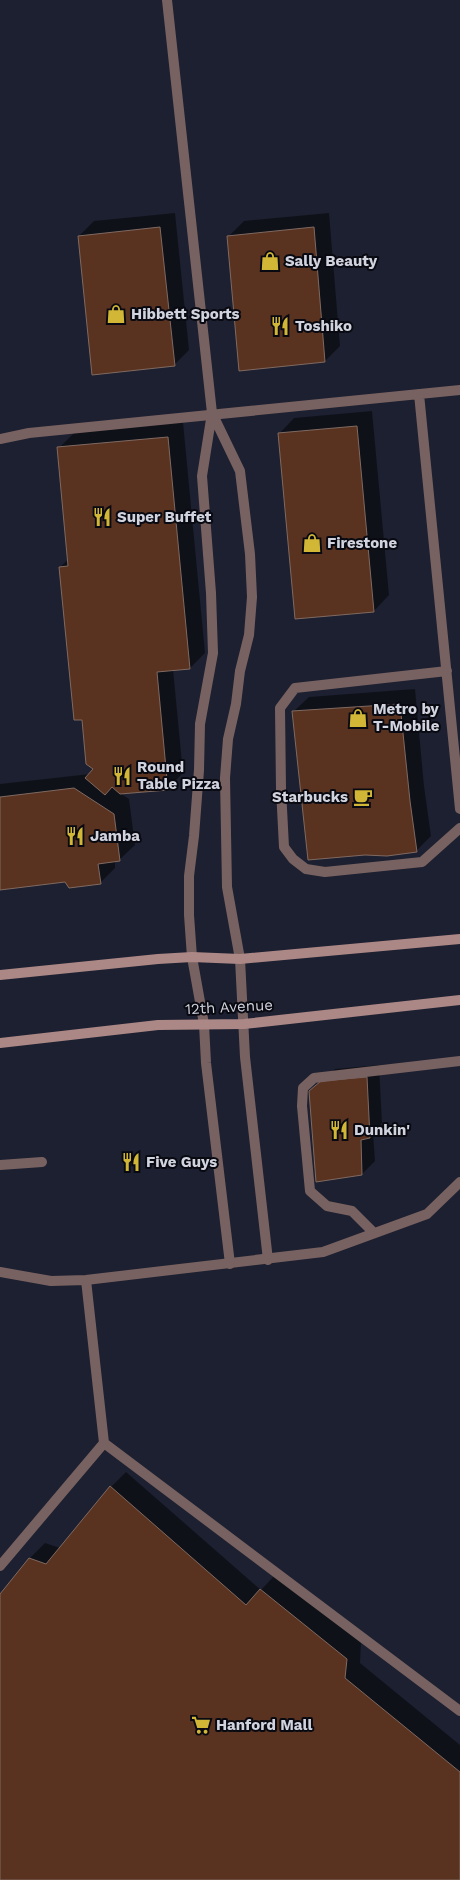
<svg xmlns="http://www.w3.org/2000/svg" width="460" height="1880" font-family="'Work Sans',sans-serif">
	<rect width="100%" height="100%" fill="#1d2030"/>
	<path fill="#0007" d="M 175,213 L 189,350 L 174,365 L 79,236 L 94,221 Z
		M 329,213 L 340,346 L 325,361 L 229,236 L 244,221 Z
		M 372,411 L 389,595 L 374,611 L 279,434 L 294,418 Z
		M 183,422 L 205,653 L 190,668 L 173,669 L 183,773 L 167,789 L 120,793 L 129,799 L 135,845 L 119,860 L 115,861 L 115,868 L 100,883 L 66,880 L 0,888 L 0,784 L 90,774 L 95,769 L 83,719 L 60,567 L 69,559 L 59,448 L 74,433 Z
		M 415,689 L 424,786 L 431,836 L 416,851 L 293,712 L 309,697 Z
		M 379,1065 L 382,1123 L 373,1132 L 375,1161 L 362,1174 L 324,1078 L 335,1069 Z
		M 126,1472 L 261,1590 L 276,1574 L 361,1643 L 360,1663 L 460,1745 L 460,1880 L 0,1880 L 0,1596 L 30,1558 L 45,1543 L 60,1548 L 111,1487 Z"/>
	<path fill="#5a3220" stroke="#7f6a61" d="M 160,227 L 175,366 L 92,375 L 78,236 Z
		M 314,227 L 325,362 L 239,371 L 227,236 Z
		M 357,426 L 374,612 L 295,619 L 278,433 Z
		M 168,437 L 190,669 L 157,672 L 168,790 L 120,794 L 112,787 L 105,795 L 85,778 L 93,769 L 86,764 L 82,720 L 74,720 L 59,567 L 68,566 L 57,447 Z
		M 400,704 L 410,801 L 417,852 L 387,856 L 365,855 L 308,860 L 292,711 Z
		M 74,788 L 114,814 L 120,861 L 98,864 L 101,884 L 69,888 L 65,882 L 0,890 L 0,797 Z
		M 367,1077 L 370,1138 L 361,1140 L 362,1175 L 316,1182 L 309,1091 L 321,1081 Z
		M 110,1486 L 246,1605 L 260,1589 L 347,1659 L 345,1678 L 460,1772 L 460,1880 L 0,1880 L 0,1594 L 29,1558 L 46,1564 Z"/>
	<g fill="none" stroke-linecap="round" stroke-linejoin="round">
		<path stroke="#786261" stroke-width="10" d="M 419,394 L 460,809
			M 0,439 L 29,433 L 460,390
			M 447,671 L 295,688 L 280,708 L 281,789 L 284,847 L 293,859 L 306,869 L 325,872 L 422,862 L 460,828
			M 0,1165 L 42,1162
			M 374,1233 L 352,1211 L 327,1206 L 310,1191 L 302,1106 L 303,1088 L 314,1078 L 460,1061
			M 0,1272 L 51,1281 L 86,1280 L 323,1252 L 427,1214 L 460,1182
			M 104,1443 L 460,1711
			M 0,1566 L 104,1443 L 86,1280"/>
		<path stroke="#786261" stroke-width="10" d="M 167,0 L 212,413 L 202,476 L 211,593 L 213,653 L 200,724 L 199,770 L 194,836 L 189,876 L 189,915 L 192,957 L 204,1024 L 206,1063 L 230,1264
			M 212,413 L 240,471 L 250,554 L 252,597 L 249,635 L 240,671 L 236,704 L 228,739 L 225,778 L 227,887 L 240,959 L 245,1057 L 268,1260"/>
		<path stroke="#ab8786" stroke-width="10" d="M 0,975 L 158,959 L 192,957 L 240,959 L 460,939
			M 0,1043 L 158,1025 L 244,1024 L 460,1000"/>
	</g>
	<defs>
		<g id="shop-bare" transform="scale(1.5)"><path d="M-5-2.5h2.3a2.7 3.5 0 0 1 5.4 0H5L5.5 6h-11ZM-1.5-2.5h3a1.5 2.3 0 0 0-3 0Z" fill="#d2b736" stroke="#090a11" stroke-width="2.5" paint-order="stroke"/></g>
		<g id="restaurant-bare" transform="scale(1.5)"><path d="M-5-6h1v4h1v-4h1v4h1v-4h1v5L-1.5 .5V6h-2V.5L-5-1ZM5-6V6H3V1.5H1.5Q1.5-4 5-6Z" fill="#d2b736" stroke="#090a11" stroke-width="2.5" paint-order="stroke"/></g>
		<g id="cafe-bare" transform="scale(1.5)"><path d="M-5.5-4.5H6V0H3Q3 3.5 0 3.5H-2.5Q-5.5 3.5-5.5 0ZM3-3.2v2h1.7v-2ZM-6 4.5H4V6H-6Z" fill="#d2b736" stroke="#090a11" stroke-width="2.5" paint-order="stroke"/></g>
		<g id="supermarket-bare" transform="scale(1.5)"><path d="M-6-5.5h2.5l.6 2H6L4.5 2H-2.5L-4.4-4H-6ZM-1.5 3.2a1.3 1.3 0 1 0 .1 0ZM3 3.2a1.3 1.3 0 1 0 .1 0Z" fill="#d2b736" stroke="#090a11" stroke-width="2.5" paint-order="stroke"/></g>
	</defs>
	<g fill-rule="evenodd">
		<use href="#shop-bare" x="270" y="261"/>
		<use href="#shop-bare" x="116" y="314"/>
		<use href="#restaurant-bare" x="280" y="326"/>
		<use href="#restaurant-bare" x="102" y="517"/>
		<use href="#shop-bare" x="312" y="543"/>
		<use href="#shop-bare" x="358" y="718"/>
		<use href="#restaurant-bare" x="122" y="776"/>
		<use href="#cafe-bare" x="363" y="797"/>
		<use href="#restaurant-bare" x="75" y="836"/>
		<use href="#restaurant-bare" x="339" y="1130"/>
		<use href="#restaurant-bare" x="131" y="1162"/>
		<use href="#supermarket-bare" x="201" y="1725"/>
	</g>
	<g text-anchor="middle" stroke-width="4" stroke-linejoin="round" paint-order="stroke">
		<g font-size="15" font-weight="bold" fill="#d1d3de" stroke="#090a11" text-anchor="start">
			<text x="285" y="266">Sally Beauty</text>
			<text x="131" y="319">Hibbett Sports</text>
			<text x="295" y="331">Toshiko</text>
			<text x="117" y="522">Super Buffet</text>
			<text x="327" y="548">Firestone</text>
			<text x="373" y="714">Metro by<tspan x="373" dy="17">T-Mobile</tspan></text>
			<text x="137" y="772">Round<tspan x="137" dy="17">Table Pizza</tspan></text>
			<text x="348" y="802" text-anchor="end">Starbucks</text>
			<text x="90" y="841">Jamba</text>
			<text x="354" y="1135">Dunkin'</text>
			<text x="146" y="1167">Five Guys</text>
			<text x="216" y="1730">Hanford Mall</text>
		</g>
		<g font-size="15" fill="#d1d3de" stroke="#090a11">
			<text transform="translate(229 1007) rotate(-3)" y="5">12th Avenue</text>
		</g>
	</g>
</svg>
